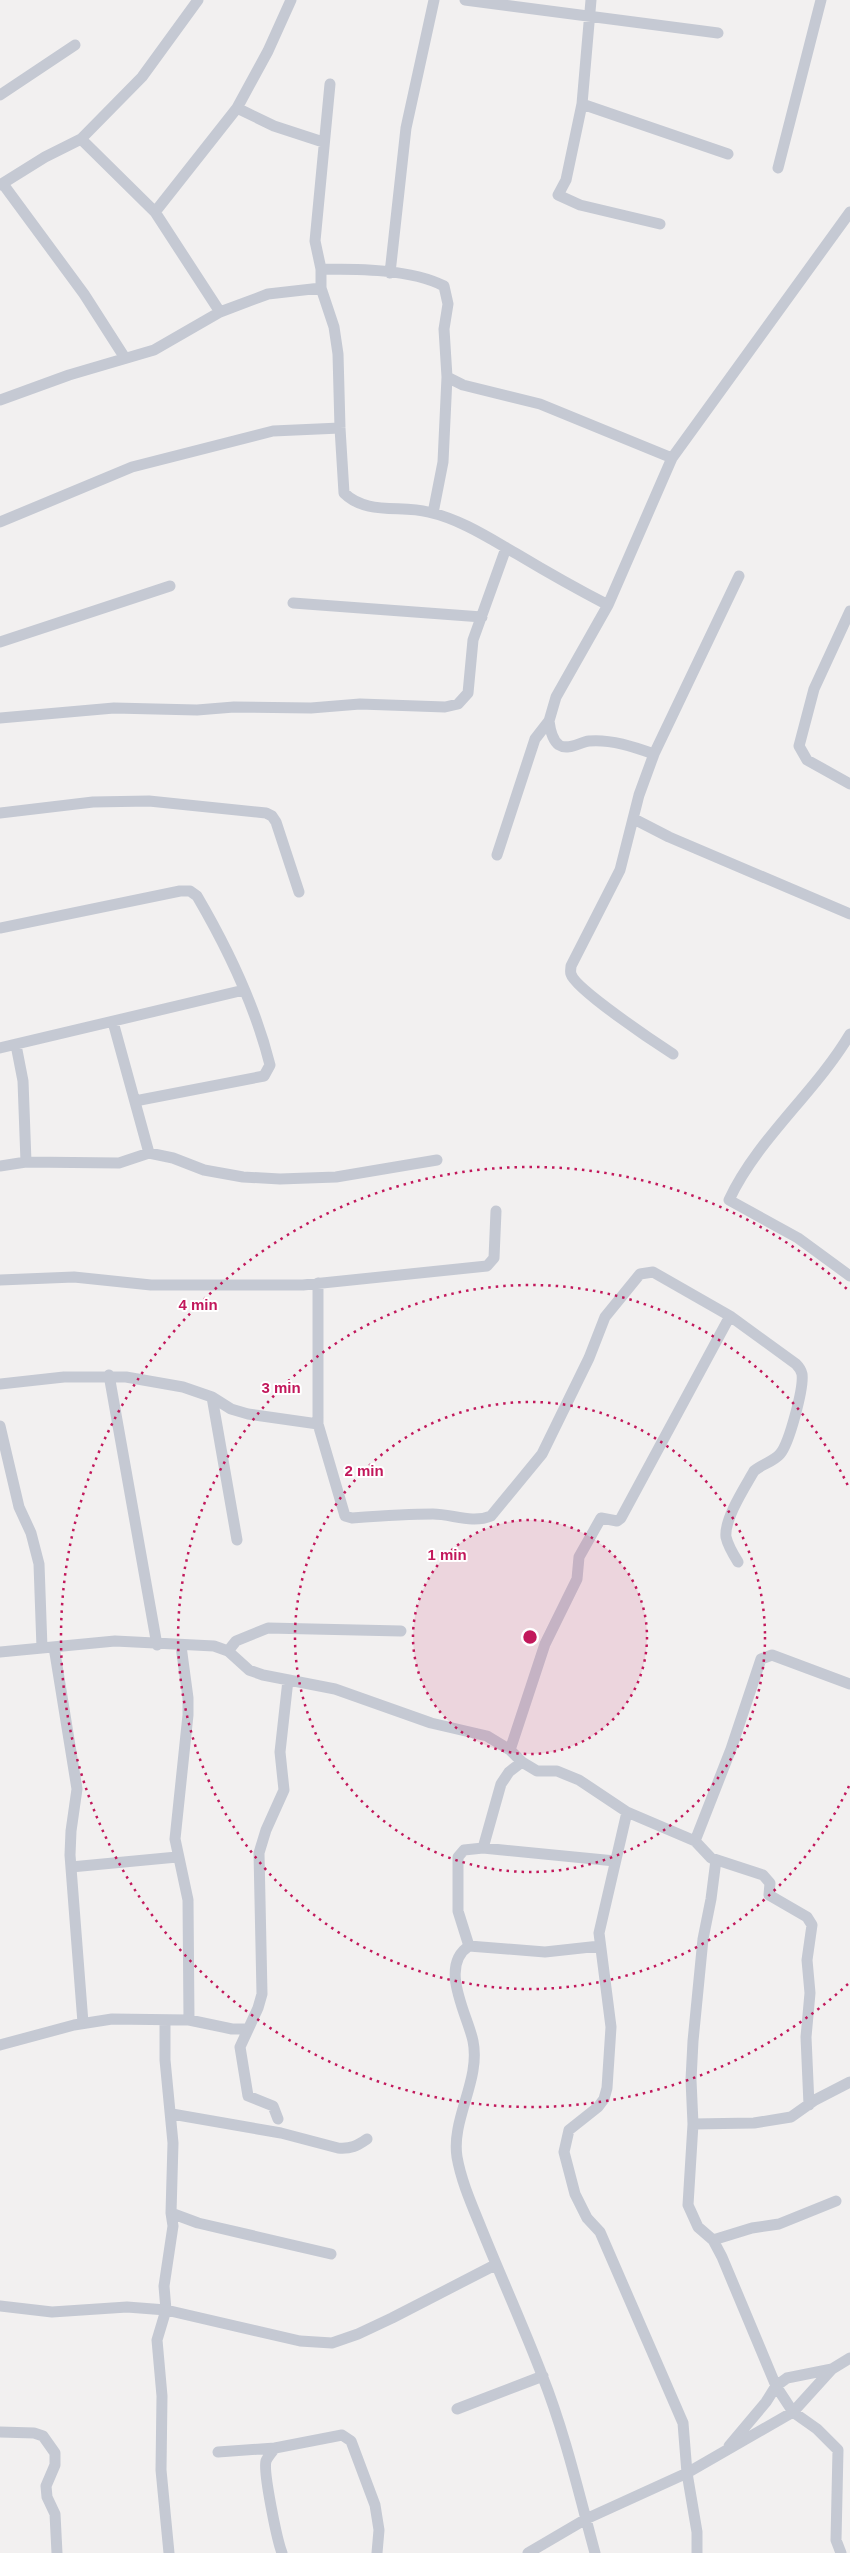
<svg xmlns="http://www.w3.org/2000/svg" width="850" height="2553" font-family="Arial,sans-serif">
	<rect width="100%" height="100%" fill="#f2f0f0"/>
	<g fill="none" stroke-linecap="round" stroke-linejoin="round">
		<path stroke="#c5c9d3" stroke-width="11" d="M 465,0 L 718,33
			M 591,0 L 582,104 L 566,180 L 558,195 L 580,205 L 660,224
			M 330,84 L 315,241 L 321,269 L 321,288 L 334,327 L 338,354 L 340,428 L 344,493 C 366,515 401,505 428,512 C 460,519 489,538 517,554 C 547,572 577,589 608,605
			M 0,95 L 75,45
			M 582,104 L 728,154
			M 237,108 L 274,126 L 323,142
			M 81,139 L 142,77 L 198,0
			M 778,168 L 821,0
			M 3,184 L 84,294 L 125,358
			M 0,185 L 45,157 L 81,139 L 155,212 L 220,312
			M 155,212 L 237,108 L 268,51 L 291,0
			M 321,269 C 358,269 411,269 444,286 L 448,304 L 444,329 L 447,377 L 463,385 L 540,404 L 672,458
			M 390,273 L 406,128 L 434,0
			M 0,400 L 69,375 L 154,350 L 220,312 L 268,294 L 321,288
			M 433,513 L 443,462 L 447,377
			M 0,522 L 132,467 L 273,431 L 340,428
			M 293,603 L 482,617
			M 850,611 L 814,689 L 799,746 L 807,760 L 850,784
			M 0,642 L 170,586
			M 0,718 L 114,708 L 197,710 L 234,707 L 311,708 L 360,704 L 445,707 L 458,704 L 468,693 L 473,640 L 506,548
			M 549,721 C 550,729 552,740 559,745 C 568,751 580,742 589,741 C 611,739 634,747 654,754
			M 0,813 L 93,802 L 149,801 L 266,813 L 272,816 L 276,822 L 299,892
			M 634,819 L 669,837 L 850,914
			M 497,855 L 535,739 L 549,721 L 556,697 L 608,605 L 672,458 L 850,212
			M 0,928 L 180,891 L 190,891 L 197,896 C 228,949 255,1005 270,1065 L 264,1076 L 135,1101
			M 113,1022 L 149,1153
			M 850,1034 C 815,1093 758,1138 729,1200 L 798,1238 L 850,1276
			M 16,1045 L 23,1081 L 26,1162
			M 0,1048 L 244,990
			M 673,1054 C 656,1043 575,989 571,974 C 570,971 571,969 571,966 L 620,870 L 639,795 L 654,754 L 739,576
			M 0,1166 L 26,1162 L 119,1163 L 149,1153 L 173,1158 L 204,1170 L 243,1177 L 280,1179 L 336,1177 L 437,1160
			M 0,1280 L 74,1277 L 151,1285 L 303,1285 L 487,1266 L 494,1258 L 496,1211
			M 109,1375 L 157,1645
			M 0,1384 L 64,1377 L 126,1377 L 183,1387 L 212,1397 L 231,1409 L 248,1414 L 318,1424 L 345,1516 L 352,1518 C 379,1516 406,1514 433,1514 C 452,1514 472,1524 491,1516 L 542,1454 L 589,1358 L 605,1317 L 640,1274 L 653,1272 L 730,1316 L 796,1364 C 799,1367 801,1370 802,1374 C 804,1388 789,1444 780,1454 C 773,1462 762,1464 754,1471 C 745,1487 724,1519 726,1537 C 728,1546 733,1554 738,1562
			M 212,1397 L 237,1540
			M 318,1424 L 318,1283
			M 0,1426 L 19,1507 L 31,1533 L 39,1564 L 42,1648 L 0,1652
			M 181,1646 L 188,1698 L 188,1715 L 175,1839 L 188,1900 L 189,2020
			M 54,1647 L 77,1789 L 71,1831 L 70,1855 L 83,2023
			M 42,1648 L 115,1641 L 214,1646 L 228,1651 L 249,1670 L 263,1675 L 335,1689 L 431,1723 L 487,1736 L 510,1750 L 522,1762 L 537,1771 L 557,1771 L 579,1780 L 627,1812 L 695,1841 L 711,1858 L 763,1875 L 770,1883 L 769,1895 L 807,1917 L 812,1925 L 807,1960 L 810,1993 L 806,2037 L 809,2105
			M 228,1651 L 236,1641 L 268,1628 L 401,1631
			M 510,1750 L 545,1644 L 577,1579 L 579,1557 L 601,1518 L 617,1521 L 621,1518 L 730,1316
			M 627,1812 L 599,1933 L 611,2027 L 607,2088 L 604,2099 L 598,2107 L 569,2130 L 564,2152 L 575,2194 L 587,2218 L 600,2232 L 683,2423 L 687,2473 L 697,2532 L 697,2553
			M 695,1841 L 731,1749 L 761,1659 L 772,1655 L 850,1684
			M 483,1848 L 501,1784 L 509,1772 L 522,1762
			M 716,1860 L 711,1899 L 703,1939 L 693,2041 L 691,2080 L 693,2124 L 688,2205 L 698,2227 L 713,2240 L 722,2257 L 776,2386 L 793,2412 L 832,2369 L 850,2358
			M 71,1867 L 177,1857
			M 469,1946 L 458,1911 L 458,1857 L 464,1850 L 483,1848 L 615,1861
			M 165,2020 L 165,2060 L 173,2143 L 171,2213 L 173,2226 L 164,2286 L 166,2310 L 157,2340 L 162,2396 L 161,2470 L 169,2553
			M 0,2045 L 74,2025 L 112,2019 L 189,2020 L 232,2029 L 248,2029
			M 172,2114 L 281,2133 L 338,2148 C 351,2149 357,2146 367,2139
			M 278,2119 L 273,2106 L 248,2096 L 240,2047 L 258,2008 L 262,1994 L 259,1853 L 266,1830 L 284,1790 L 280,1752 L 288,1680
			M 693,2124 L 754,2123 L 791,2117 L 815,2100 L 850,2082
			M 171,2213 L 198,2223 L 331,2254
			M 713,2240 L 752,2228 L 779,2224 L 836,2201
			M 0,2306 L 52,2312 L 127,2307 L 166,2310 L 300,2341 L 332,2343 L 358,2334 L 392,2318 L 495,2265
			M 457,2409 L 543,2376
			M 0,2432 L 34,2433 L 43,2436 L 55,2453 L 55,2465 L 46,2486 L 47,2497 L 55,2514 L 57,2553
			M 729,2446 L 766,2402 L 776,2386 L 787,2378 L 832,2369
			M 218,2452 L 275,2448
			M 282,2553 C 277,2540 263,2472 266,2461 C 268,2456 272,2452 275,2448 L 342,2435 L 351,2441 L 375,2505 L 379,2530 L 377,2553
			M 528,2553 L 586,2519 L 687,2473 L 793,2412 L 817,2429 L 838,2450 L 836,2540 L 841,2553
			M 595,2553 C 579,2494 565,2433 542,2375 C 523,2325 500,2275 480,2225 C 471,2203 461,2180 457,2157 C 451,2119 481,2080 473,2041 C 468,2016 438,1966 469,1946 L 545,1952 L 600,1946"/>
	</g>
	<circle cx="530" cy="1637" r="117" fill="#c2185b" fill-opacity=".12"/>
	<g fill="none" stroke="#c2185b" stroke-width="2.5" stroke-dasharray="2.5 5">
		<circle cx="530" cy="1637" r="117"/>
		<circle cx="530" cy="1637" r="235"/>
		<path d="M849 1786A352 352 0 1 1 849 1488"/>
		<path d="M848 1984A470 470 0 1 1 848 1290"/>
	</g>
	<circle cx="530" cy="1637" r="8" fill="#c2185b" stroke="#fff" stroke-width="2.5"/>
	<g font-size="15" text-anchor="middle" font-weight="bold" fill="#c2185b" stroke="#fff" stroke-width="4" stroke-linejoin="round" paint-order="stroke">
		<text x="198" y="1310">4 min</text>
		<text x="281" y="1393">3 min</text>
		<text x="364" y="1476">2 min</text>
		<text x="447" y="1560">1 min</text>
	</g>
</svg>
